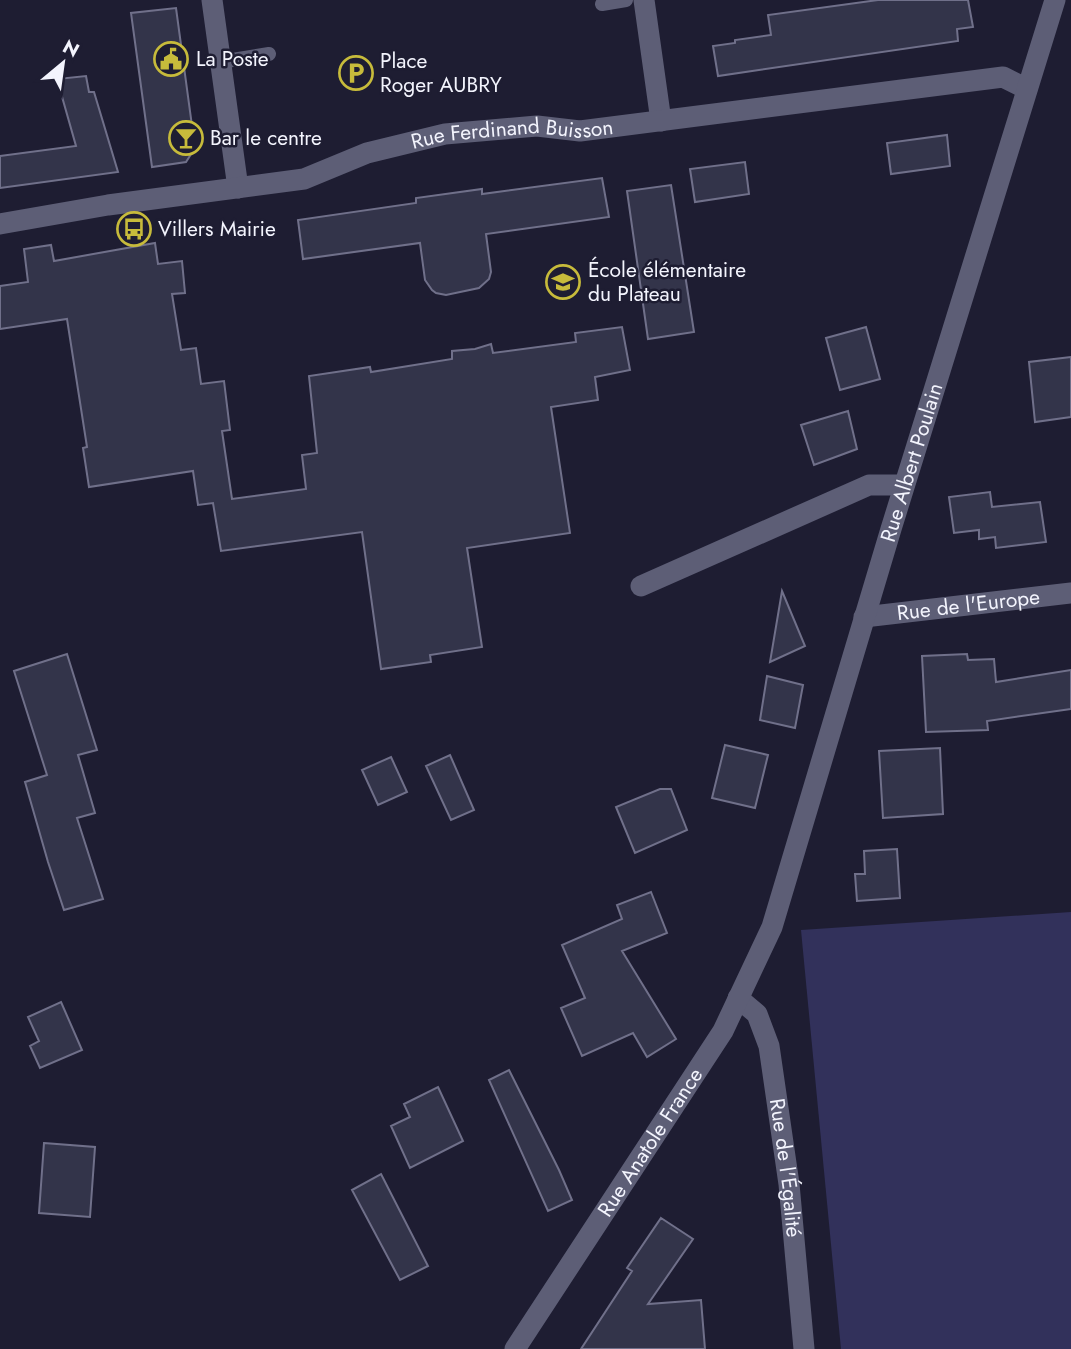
<svg xmlns="http://www.w3.org/2000/svg" width="1071" height="1349" font-family="Jost,sans-serif">
	<rect width="100%" height="100%" fill="#1e1d32"/>
	<path fill="#32315b" d="M 1071,912 L 1071,1349 L 841,1349 L 801,930 Z"/>
	<path fill="#33344a" stroke="#70708a" stroke-width="2" d="M 878,0 L 968,0 L 973,27 L 957,29 L 958,41 L 718,76 L 713,46 L 735,43 L 735,40 L 771,35 L 768,15 Z
		M 176,8 L 195,148 L 186,162 L 152,167 L 131,13 Z
		M 86,76 L 89,92 L 94,92 L 118,172 L 0,188 L 0,156 L 76,146 L 57,79 Z
		M 947,135 L 950,166 L 891,174 L 887,143 Z
		M 745,162 L 749,194 L 695,202 L 690,169 Z
		M 602,178 L 609,217 L 486,234 L 491,272 L 489,279 L 479,288 L 446,295 L 436,293 L 432,290 L 425,280 L 420,243 L 303,259 L 298,220 L 416,203 L 416,198 L 482,189 L 482,194 Z
		M 671,185 L 694,332 L 648,339 L 627,191 Z
		M 155,243 L 158,264 L 182,261 L 185,293 L 172,294 L 181,350 L 196,348 L 201,384 L 224,381 L 230,430 L 222,431 L 232,499 L 306,489 L 302,455 L 317,453 L 309,376 L 370,367 L 371,372 L 452,359 L 452,351 L 475,349 L 491,344 L 493,353 L 576,342 L 575,333 L 622,327 L 630,370 L 595,377 L 598,400 L 551,407 L 570,533 L 467,548 L 482,647 L 430,655 L 431,662 L 381,669 L 362,532 L 221,551 L 213,503 L 198,505 L 193,471 L 89,487 L 83,448 L 87,447 L 67,319 L 0,329 L 0,286 L 28,282 L 24,249 L 51,245 L 54,261 Z
		M 866,327 L 880,379 L 840,390 L 826,338 Z
		M 1071,357 L 1071,417 L 1035,422 L 1029,362 Z
		M 848,411 L 857,449 L 814,465 L 801,425 Z
		M 990,492 L 992,507 L 1040,502 L 1046,542 L 996,548 L 995,537 L 979,539 L 979,530 L 954,533 L 949,497 Z
		M 782,591 L 805,646 L 770,662 Z
		M 67,654 L 97,750 L 78,755 L 95,813 L 77,818 L 103,899 L 64,910 L 48,862 L 25,782 L 47,775 L 14,671 Z
		M 967,654 L 968,660 L 994,659 L 996,682 L 1071,670 L 1071,709 L 987,721 L 988,730 L 926,732 L 922,656 Z
		M 767,676 L 803,685 L 795,728 L 760,720 Z
		M 725,745 L 768,755 L 755,808 L 712,798 Z
		M 940,748 L 943,814 L 883,818 L 879,751 Z
		M 450,755 L 474,810 L 451,820 L 426,766 Z
		M 391,757 L 407,792 L 378,805 L 362,770 Z
		M 660,789 L 671,789 L 687,830 L 635,853 L 616,807 Z
		M 897,849 L 900,898 L 857,901 L 855,874 L 865,874 L 864,851 Z
		M 651,892 L 667,933 L 622,951 L 676,1039 L 647,1057 L 633,1033 L 582,1056 L 561,1008 L 585,998 L 562,945 L 622,919 L 617,905 Z
		M 61,1002 L 82,1050 L 40,1068 L 30,1046 L 39,1041 L 28,1017 Z
		M 509,1070 L 559,1170 L 572,1200 L 548,1211 L 489,1080 Z
		M 438,1087 L 463,1141 L 410,1168 L 391,1126 L 410,1117 L 404,1104 Z
		M 44,1143 L 95,1147 L 90,1217 L 39,1213 Z
		M 381,1174 L 428,1266 L 400,1280 L 352,1190 Z
		M 661,1218 L 693,1239 L 648,1304 L 701,1300 L 705,1349 L 581,1349 L 632,1271 L 627,1268 Z"/>
	<g fill="none" stroke-linecap="round" stroke-linejoin="round">
		<path stroke="#5d5e76" stroke-width="14" d="M 602,4 L 626,0
			M 220,62 L 269,54"/>
		<g stroke="#5d5e76" stroke-width="21">
			<path d="M 212,0 L 238,188"/>
			<path d="M 644,0 L 661,121"/>
			<path id="s1" d="M 0,224 L 108,205 L 304,179 L 367,153 L 445,134 L 537,126 L 580,131 L 1003,77 L 1027,89"/>
			<path d="M 641,586 L 869,485 L 904,485"/>
			<path id="s2" d="M 864,617 L 1071,593"/>
			<path id="s3" d="M 738,998 L 757,1014 L 769,1046 L 789,1184 L 804,1349"/>
			<path id="s4" d="M 515,1349 L 723,1031 L 772,927 L 891,529 L 1055,0"/>
		</g>
	</g>
	<defs>
		<g id="civic-ring" transform="scale(1.75)"><circle r="9.5" fill="#1e1d32" stroke="#c7bb3b" stroke-width="1.5"/><path d="M-.6-6.5H3V-4.5H.6V-3L4-1V1h2V6H-6V1h2V-1L-.6-3ZM-1.2 2.5V6h2.4V2.5Z" fill="#c7bb3b"/></g>
		<g id="parking-ring" transform="scale(1.75)"><circle r="9.5" fill="#1e1d32" stroke="#c7bb3b" stroke-width="1.5"/><path d="M-3.5-5.5H1a3.5 3.5 0 0 1 0 7H-1V5.5H-3.5ZM-1-3.4V-.6H.8a1.4 1.4 0 0 0 0-2.8Z" fill="#c7bb3b"/></g>
		<g id="bar-ring" transform="scale(1.75)"><circle r="9.5" fill="#1e1d32" stroke="#c7bb3b" stroke-width="1.5"/><path d="M-6-5H6L.8 .8V4.5H3.5V6h-7V4.5H-.8V.8Z" fill="#c7bb3b"/></g>
		<g id="bus-ring" transform="scale(1.75)"><circle r="9.5" fill="#1e1d32" stroke="#c7bb3b" stroke-width="1.5"/><path d="M-5-6H5V4H4V6H2V4H-2V6H-4V4H-5ZM-3.5-4V0h7V-4ZM-3.5 1.2v1.5H-2V1.2ZM2 1.2v1.5H3.5V1.2Z" fill="#c7bb3b"/></g>
		<g id="school-ring" transform="scale(1.75)"><circle r="9.5" fill="#1e1d32" stroke="#c7bb3b" stroke-width="1.5"/><path d="M0-5L7-2L0 1L-7-2ZM-4 1L0 2.5L4 1V4Q0 6-4 4Z" fill="#c7bb3b"/></g>
	</defs>
	<g fill-rule="evenodd">
		<use href="#civic-ring" x="171" y="59"/>
		<use href="#parking-ring" x="356" y="73"/>
		<use href="#bar-ring" x="186" y="138"/>
		<use href="#bus-ring" x="134" y="229"/>
		<use href="#school-ring" x="563" y="282"/>
	</g>
	<g text-anchor="middle" stroke-width="5" stroke-linejoin="round" paint-order="stroke">
		<g font-size="21" fill="#f3f4fd" stroke="#1e1d32" text-anchor="start">
			<text x="196" y="66">La Poste</text>
			<text x="380" y="68">Place<tspan x="380" dy="24">Roger AUBRY</tspan></text>
			<text x="210" y="145">Bar le centre</text>
			<text x="158" y="236">Villers Mairie</text>
			<text x="588" y="277">École élémentaire<tspan x="588" dy="24">du Plateau</tspan></text>
		</g>
		<g font-size="21" fill="#f3f4fd" stroke="#1e1d32">
			<text dy="7" stroke="none"><textPath href="#s1" startOffset="523">Rue Ferdinand Buisson</textPath></text>
			<text dy="7" stroke="none"><textPath href="#s4" startOffset="980">Rue Albert Poulain</textPath></text>
			<text dy="7" stroke="none"><textPath href="#s2" startOffset="105">Rue de l'Europe</textPath></text>
			<text dy="7" stroke="none"><textPath href="#s4" startOffset="247">Rue Anatole France</textPath></text>
			<text dy="7" stroke="none"><textPath href="#s3" startOffset="182">Rue de l'Égalité</textPath></text>
		</g>
	</g>
	<g transform="translate(63 63) rotate(29)" stroke="#1e1d32" stroke-width="5" paint-order="stroke">
	<path d="M0-5L12 26L0 18L-12 26Z" fill="#f3f4fd"/>
	<text y="-10" font-size="19" font-weight="bold" text-anchor="middle" fill="#f3f4fd">N</text>
	</g>
</svg>
